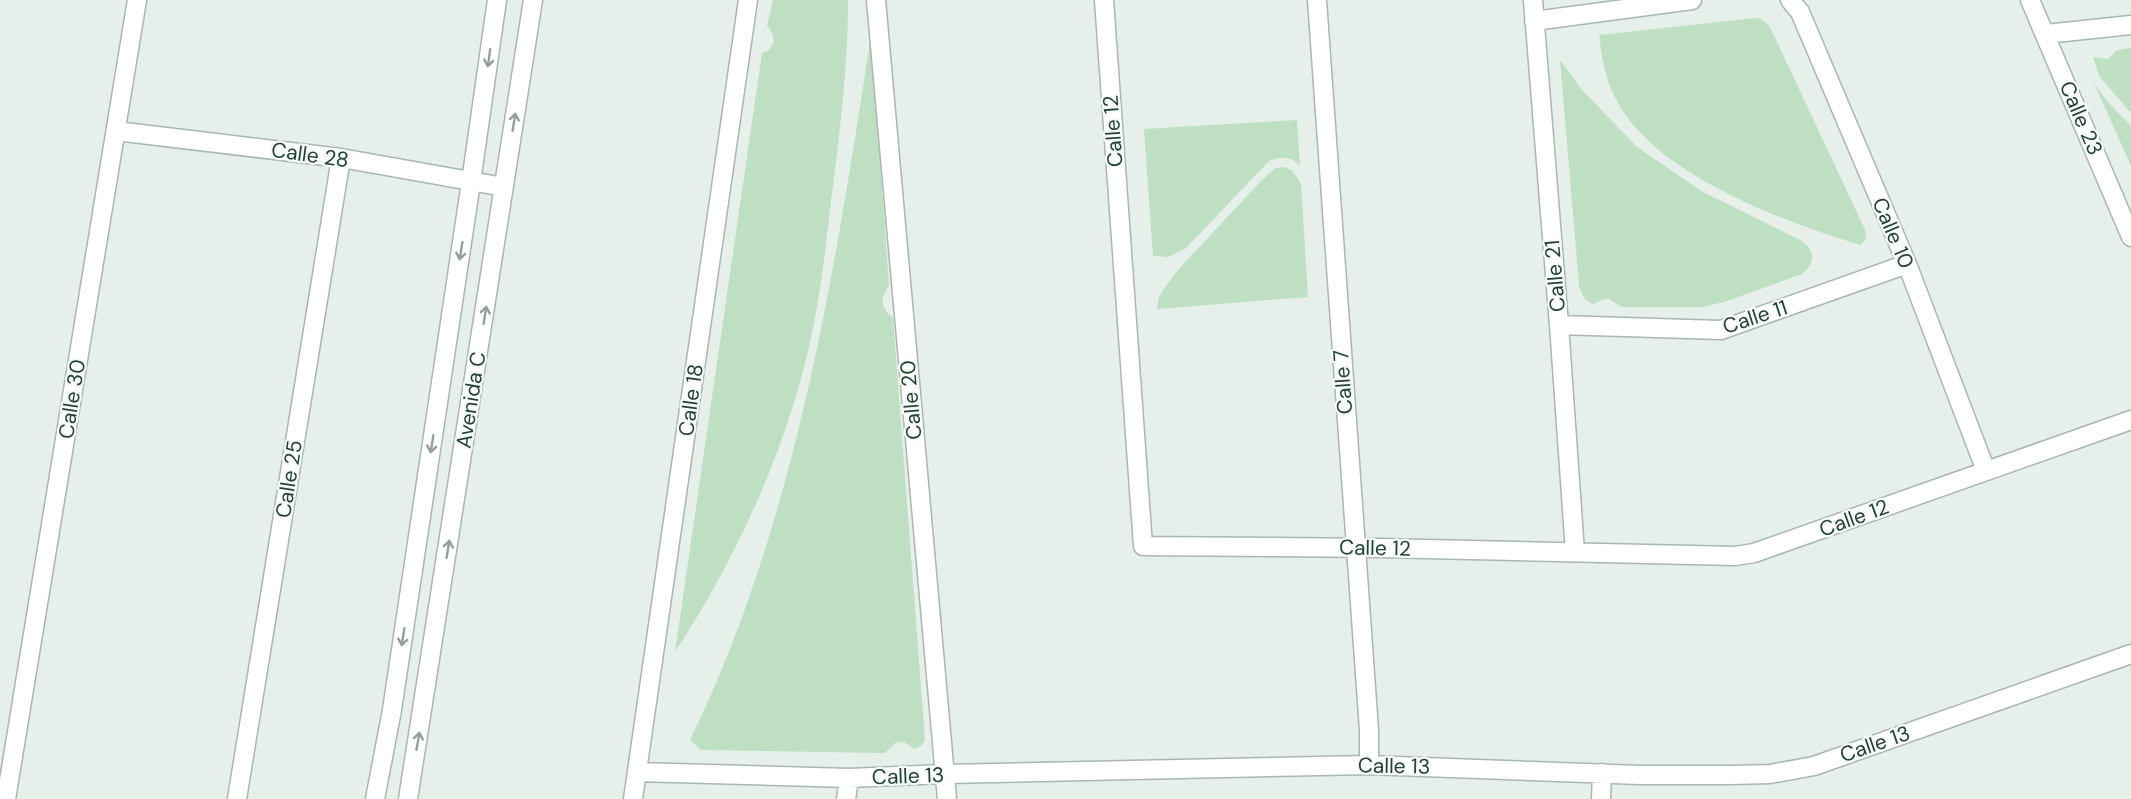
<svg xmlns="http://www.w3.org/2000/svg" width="2131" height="799" font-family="'DM Sans',sans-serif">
	<rect width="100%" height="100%" fill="#e6efea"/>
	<path fill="#bfdfc3" d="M 773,0 L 848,0 C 848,62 841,123 833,185 C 827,234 822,285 812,333 C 788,447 738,555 675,652 L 762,53 L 769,50 L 774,42 L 772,33 L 767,25 Z
		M 1756,18 L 1761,19 L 1770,27 L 1866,232 L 1866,238 L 1861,245 C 1786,223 1660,176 1619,105 C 1606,83 1602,60 1599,35 Z
		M 871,35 L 889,285 C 880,299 880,307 893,318 L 925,740 L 922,745 L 914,749 L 904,742 L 895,743 L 885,753 L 701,750 L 690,740 C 796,523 835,271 871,35 Z
		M 2131,48 L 2131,113 L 2099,76 L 2093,57 L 2108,59 L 2117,50 Z
		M 1560,60 L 1583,91 L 1637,147 L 1703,192 L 1802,241 C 1816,252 1815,263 1802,274 L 1724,302 L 1703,307 L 1622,307 L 1609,299 L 1603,299 L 1594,304 C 1585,302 1581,294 1579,285 Z
		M 2094,83 L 2106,100 L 2131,126 L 2131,166 Z
		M 1297,120 L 1300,166 C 1292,156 1280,156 1269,161 L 1186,248 L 1168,257 L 1153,256 L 1144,129 Z
		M 1284,167 L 1293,171 L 1301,184 L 1308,297 L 1157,309 L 1159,296 L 1176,272 L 1261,181 L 1275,168 Z"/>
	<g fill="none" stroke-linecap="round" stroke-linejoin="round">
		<g stroke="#a8b7b0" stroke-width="21">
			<path id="minor" d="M 876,0 L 947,799
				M 1104,0 L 1143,546 L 1382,548 L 1735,556 L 1754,553 L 2131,420
				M 1317,0 L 1369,730 L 1369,765
				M 1533,0 L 1559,325 L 1575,552
				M 1790,0 L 1800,12 L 1907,264 L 1986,471
				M 2030,0 L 2131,237
				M 1534,21 L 1692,0
				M 2046,34 L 2131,25
				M 116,131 L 341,158 L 504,187
				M 1559,325 L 1721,330 L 1907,264
				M 637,772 L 849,778 L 945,774 L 1369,765 L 1640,775 L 1731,775 L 1770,774 L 1814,766 L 2131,654
				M 6,799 L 137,0
				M 237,799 L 341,158
				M 375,799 L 392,710 L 471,182 L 497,0
				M 408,799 L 533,0
				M 633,799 L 748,0
				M 846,799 L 849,778
				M 1601,799 L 1602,773"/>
		</g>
		<use href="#minor" stroke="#fff" stroke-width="18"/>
	</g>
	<defs><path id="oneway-shaft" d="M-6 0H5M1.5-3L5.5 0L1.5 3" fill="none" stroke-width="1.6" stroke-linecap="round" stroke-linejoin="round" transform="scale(1.5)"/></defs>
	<g stroke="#92a09a">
		<use href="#oneway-shaft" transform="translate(489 58) rotate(98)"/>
		<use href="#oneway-shaft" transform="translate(514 122) rotate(-81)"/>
		<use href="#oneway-shaft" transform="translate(461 251) rotate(99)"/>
		<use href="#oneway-shaft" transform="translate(485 315) rotate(-81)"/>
		<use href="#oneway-shaft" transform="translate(432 444) rotate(99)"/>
		<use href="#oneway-shaft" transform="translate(448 549) rotate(-81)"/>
		<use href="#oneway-shaft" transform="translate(403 637) rotate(99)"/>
		<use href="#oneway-shaft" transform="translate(418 741) rotate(-80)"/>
	</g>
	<g text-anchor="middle" stroke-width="4.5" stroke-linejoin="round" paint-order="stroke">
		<g font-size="21" fill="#244135" stroke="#f7fbf8">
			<text transform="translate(2081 118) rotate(67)" y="7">Calle 23</text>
			<text transform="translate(1113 131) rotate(-94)" y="7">Calle 12</text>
			<text transform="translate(310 155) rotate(8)" y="7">Calle 28</text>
			<text transform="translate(1893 233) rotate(67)" y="7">Calle 10</text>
			<text transform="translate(1555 276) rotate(-95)" y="7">Calle 21</text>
			<text transform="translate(1755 317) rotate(-18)" y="7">Calle 11</text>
			<text transform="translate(1343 382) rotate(-94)" y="7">Calle 7</text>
			<text transform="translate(72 399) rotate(-81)" y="7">Calle 30</text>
			<text transform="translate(471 400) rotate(-81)" y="7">Avenida C</text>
			<text transform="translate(691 400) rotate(-82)" y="7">Calle 18</text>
			<text transform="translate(911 400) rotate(-95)" y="7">Calle 20</text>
			<text transform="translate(289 479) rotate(-81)" y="7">Calle 25</text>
			<text transform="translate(1854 518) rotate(-20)" y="7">Calle 12</text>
			<text transform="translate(1375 548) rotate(1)" y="7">Calle 12</text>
			<text transform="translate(1875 744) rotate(-19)" y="7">Calle 13</text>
			<text transform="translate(1394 766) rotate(1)" y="7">Calle 13</text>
			<text transform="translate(908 776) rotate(-2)" y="7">Calle 13</text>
		</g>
	</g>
</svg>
